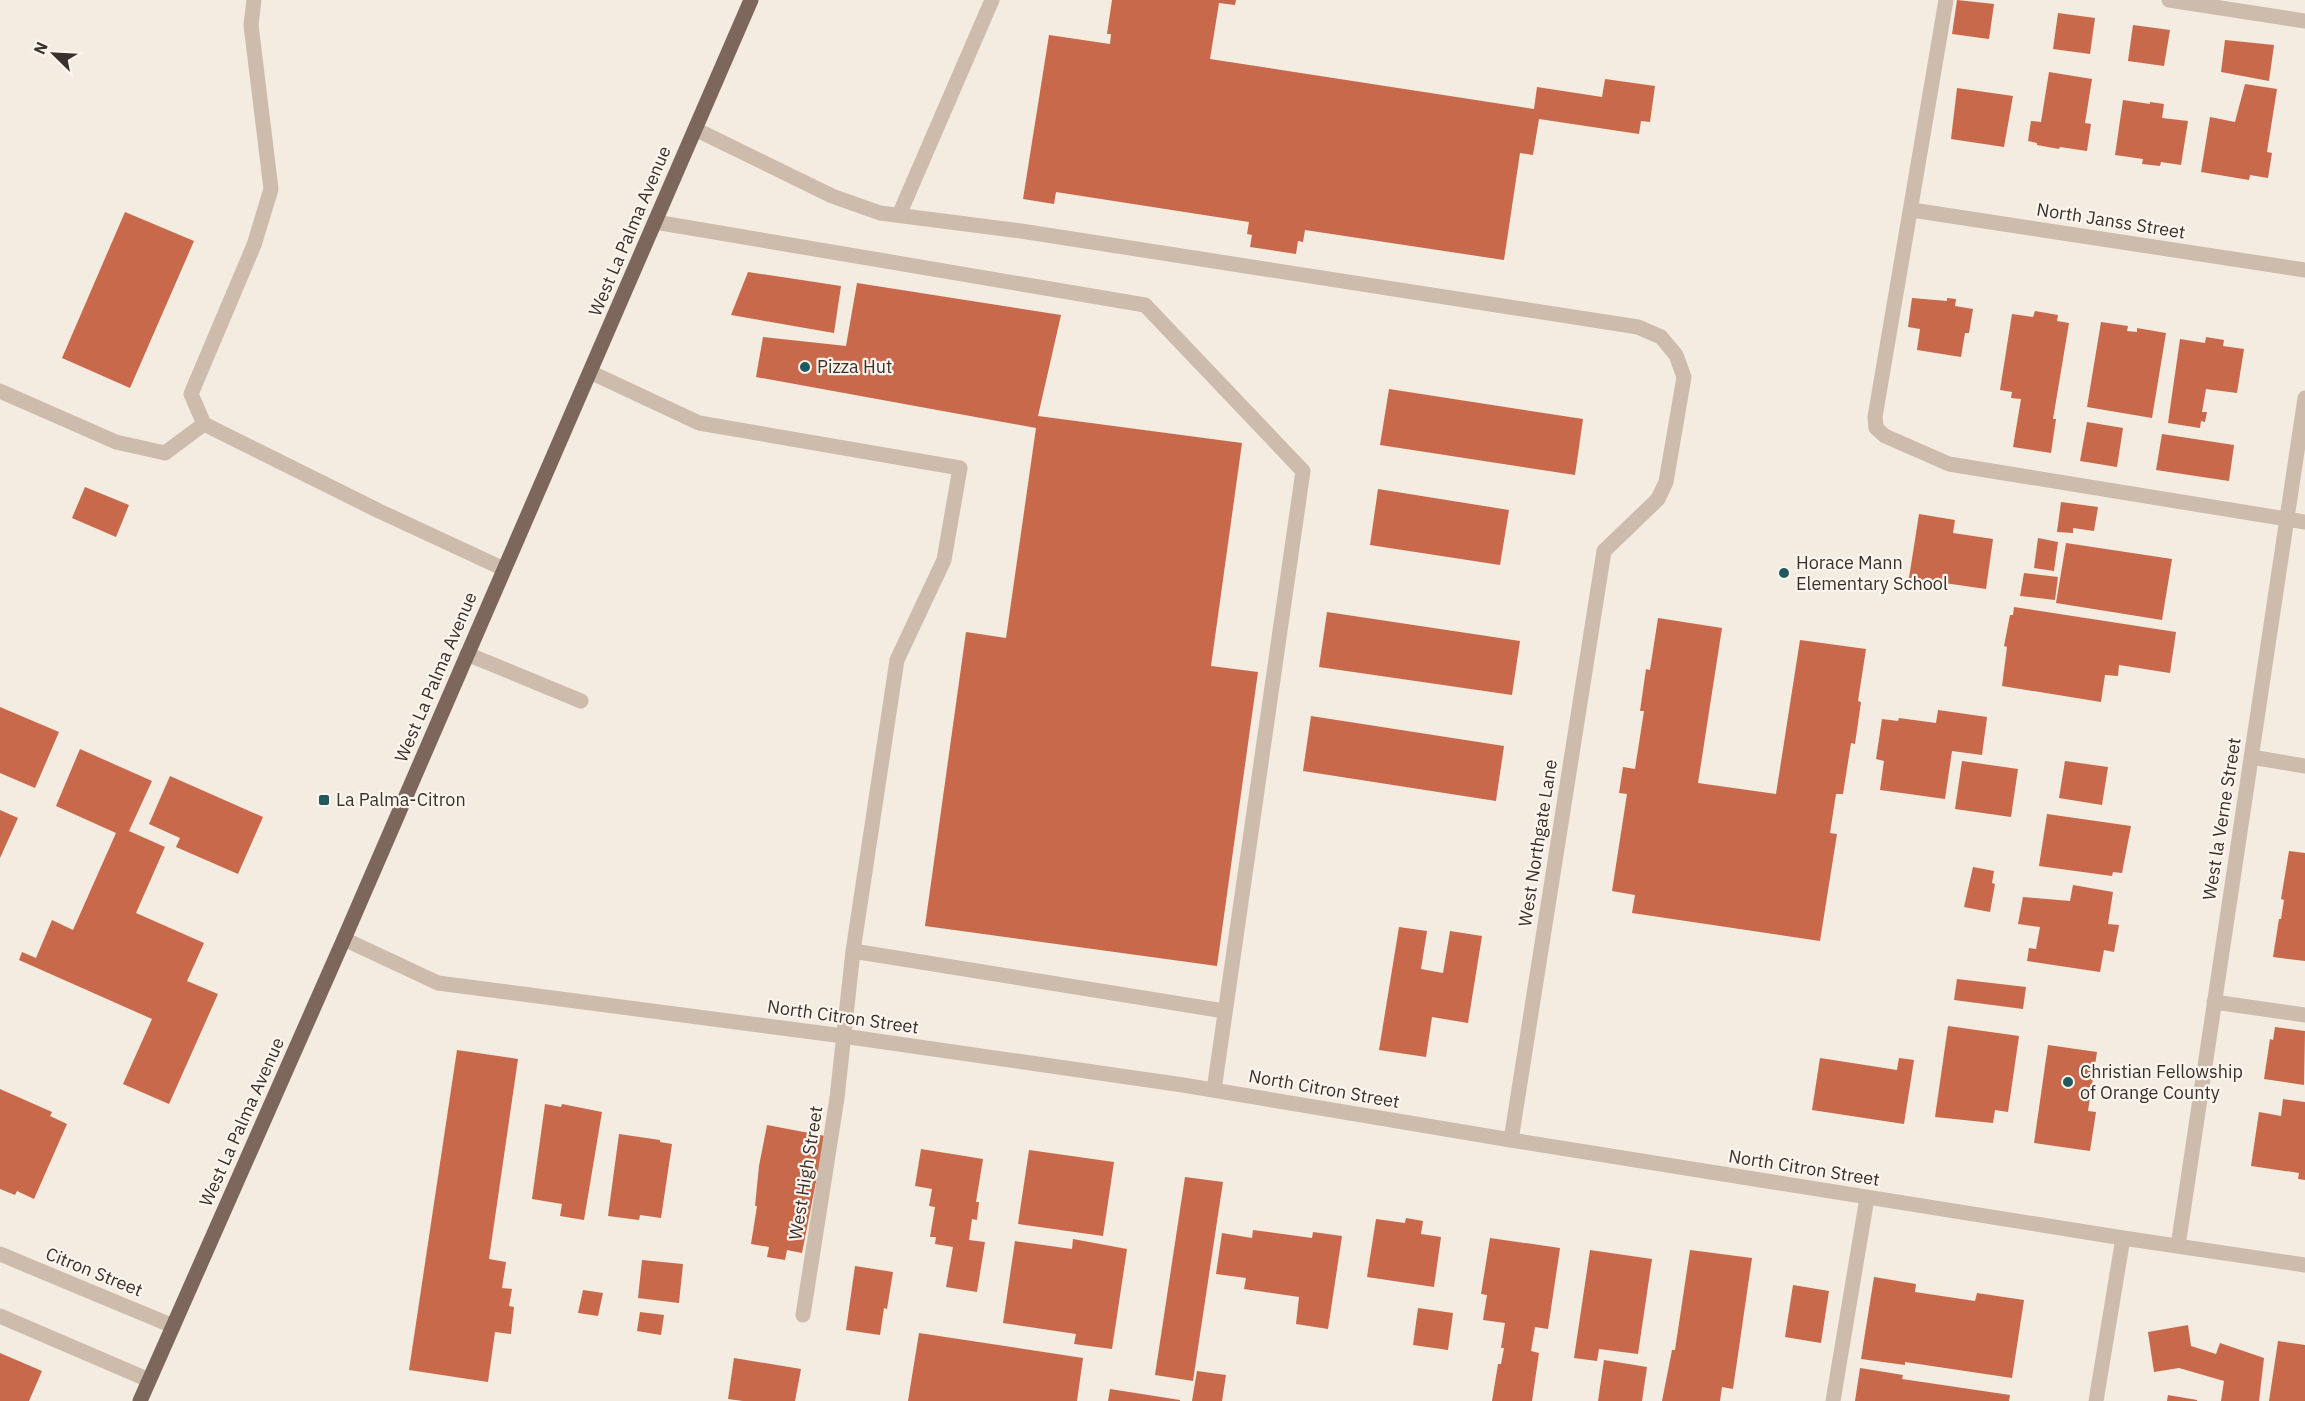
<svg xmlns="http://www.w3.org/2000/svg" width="2305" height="1401" font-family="'IBM Plex Sans',sans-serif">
	<rect width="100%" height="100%" fill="#f4ebe1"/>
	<path fill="#c8694b" d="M 1112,0 L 1236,0 L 1235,5 L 1219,3 L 1210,59 L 1534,109 L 1537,87 L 1602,97 L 1605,79 L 1655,86 L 1650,122 L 1641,121 L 1639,134 L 1539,119 L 1533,155 L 1520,153 L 1504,260 L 1305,230 L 1303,242 L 1298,241 L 1296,254 L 1250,247 L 1252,235 L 1247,234 L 1249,222 L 1056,192 L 1054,204 L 1023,199 L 1049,35 L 1110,44 L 1111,34 L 1107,34 Z
		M 1957,0 L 1994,4 L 1989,39 L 1952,34 Z
		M 2058,13 L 2095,18 L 2090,54 L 2053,49 Z
		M 2133,25 L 2170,30 L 2164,66 L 2128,61 Z
		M 2225,40 L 2274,45 L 2269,81 L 2221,72 Z
		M 2049,72 L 2092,79 L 2085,123 L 2091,124 L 2087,151 L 2060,147 L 2059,149 L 2037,145 L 2037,143 L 2028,141 L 2031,121 L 2041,122 Z
		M 2245,84 L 2277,89 L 2267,152 L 2272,153 L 2268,178 L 2250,175 L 2249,180 L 2201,172 L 2210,117 L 2235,122 Z
		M 1957,88 L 2013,96 L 2004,147 L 1951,139 Z
		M 2123,100 L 2150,104 L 2150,102 L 2164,104 L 2162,118 L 2188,121 L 2181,165 L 2161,162 L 2160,166 L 2142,164 L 2143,159 L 2115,155 Z
		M 125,212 L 194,241 L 130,388 L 62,358 Z
		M 748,272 L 841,286 L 834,333 L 731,315 Z
		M 857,283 L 1061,315 L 1038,416 L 1242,443 L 1211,666 L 1258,672 L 1217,966 L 925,926 L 966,632 L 1006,638 L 1036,428 L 756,377 L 763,337 L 846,346 Z
		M 1912,298 L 1947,301 L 1947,298 L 1956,299 L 1955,306 L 1973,309 L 1969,333 L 1965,333 L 1961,357 L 1917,350 L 1920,329 L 1908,327 Z
		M 2035,311 L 2058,315 L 2057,321 L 2069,323 L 2053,419 L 2056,419 L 2051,453 L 2013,447 L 2021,399 L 2011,398 L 2012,392 L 2000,390 L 2012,314 L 2033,317 Z
		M 2101,322 L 2128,326 L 2127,331 L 2137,332 L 2137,328 L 2166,333 L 2152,418 L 2087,407 Z
		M 2206,337 L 2224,340 L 2223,346 L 2244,349 L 2237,393 L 2206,389 L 2202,412 L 2207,412 L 2205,422 L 2201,421 L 2200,428 L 2168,423 L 2180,339 L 2205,343 Z
		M 1389,389 L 1583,419 L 1575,475 L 1380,445 Z
		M 2087,422 L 2123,428 L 2117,467 L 2080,461 Z
		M 2162,434 L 2234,445 L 2229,481 L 2156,470 Z
		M 85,487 L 129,505 L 116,537 L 72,518 Z
		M 1378,489 L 1509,510 L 1500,565 L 1370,545 Z
		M 2061,502 L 2098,507 L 2094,531 L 2073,528 L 2073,533 L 2057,532 Z
		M 1919,514 L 1955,520 L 1953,533 L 1993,539 L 1986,589 L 1909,578 Z
		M 2038,538 L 2058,542 L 2054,571 L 2034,568 Z
		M 2066,543 L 2172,559 L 2162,620 L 2056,603 Z
		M 2024,573 L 2058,577 L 2055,600 L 2020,596 Z
		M 2014,607 L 2176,632 L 2170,673 L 2119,665 L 2118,676 L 2105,675 L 2101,702 L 2002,686 L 2007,647 L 2004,646 L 2010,615 L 2013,615 Z
		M 1327,612 L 1520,641 L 1512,695 L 1319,667 Z
		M 1658,618 L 1722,628 L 1698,783 L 1776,794 L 1800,640 L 1866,649 L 1858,701 L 1861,702 L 1855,744 L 1851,743 L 1843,794 L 1836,794 L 1830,833 L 1837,834 L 1820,941 L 1632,913 L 1635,895 L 1612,891 L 1627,794 L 1619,793 L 1623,767 L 1635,769 L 1644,711 L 1640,711 L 1646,669 L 1650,670 Z
		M 0,707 L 59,732 L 35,788 L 0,773 Z
		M 1938,710 L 1987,717 L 1982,755 L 1952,751 L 1945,799 L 1880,790 L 1884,761 L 1876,759 L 1882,719 L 1898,721 L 1899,718 L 1936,723 Z
		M 1311,716 L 1504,746 L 1496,801 L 1303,771 Z
		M 80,749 L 152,781 L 129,831 L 165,847 L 136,913 L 204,943 L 187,981 L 218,994 L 169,1104 L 123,1084 L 152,1019 L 19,960 L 22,952 L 36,958 L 52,920 L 73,930 L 116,833 L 56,806 Z
		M 1962,761 L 2018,769 L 2011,817 L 1955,809 Z
		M 2065,761 L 2108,767 L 2102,805 L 2059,798 Z
		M 170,776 L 263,817 L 238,874 L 176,847 L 180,838 L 149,824 Z
		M 0,810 L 18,818 L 0,858 Z
		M 2047,814 L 2131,826 L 2122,873 L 2113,872 L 2112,876 L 2039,866 Z
		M 2289,851 L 2305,853 L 2305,961 L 2273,957 L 2279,919 L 2281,919 L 2284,900 L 2281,899 Z
		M 1973,867 L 1994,871 L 1992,883 L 1995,884 L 1990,912 L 1964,907 Z
		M 2073,885 L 2113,892 L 2108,924 L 2119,925 L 2114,952 L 2104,950 L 2100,972 L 2027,961 L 2029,948 L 2036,949 L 2040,927 L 2018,924 L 2023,897 L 2070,901 Z
		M 1399,927 L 1427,931 L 1421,969 L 1443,973 L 1450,931 L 1482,936 L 1468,1023 L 1432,1017 L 1426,1057 L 1379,1050 Z
		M 1957,979 L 2026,987 L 2023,1009 L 1954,1000 Z
		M 1948,1026 L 2019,1036 L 2008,1112 L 1995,1110 L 1993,1123 L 1935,1117 Z
		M 2275,1027 L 2305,1031 L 2304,1085 L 2264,1079 L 2270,1039 L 2273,1040 Z
		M 2048,1045 L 2097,1052 L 2088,1111 L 2096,1112 L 2090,1151 L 2034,1143 Z
		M 457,1050 L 518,1059 L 489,1259 L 506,1262 L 502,1288 L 512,1289 L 509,1306 L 514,1307 L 511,1334 L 495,1332 L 488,1382 L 409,1370 Z
		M 1820,1058 L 1897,1070 L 1899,1058 L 1914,1060 L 1904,1124 L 1812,1110 Z
		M 0,1089 L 52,1112 L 50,1116 L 67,1124 L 34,1199 L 17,1191 L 15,1195 L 0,1189 Z
		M 2283,1099 L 2305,1102 L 2305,1180 L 2298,1179 L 2299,1173 L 2251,1166 L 2259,1112 L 2281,1116 Z
		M 545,1104 L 561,1107 L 562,1104 L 602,1112 L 584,1220 L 560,1216 L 562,1204 L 532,1199 Z
		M 767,1125 L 825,1136 L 802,1253 L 787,1250 L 785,1260 L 767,1257 L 769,1247 L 751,1244 L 757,1206 L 755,1206 L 759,1166 Z
		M 619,1134 L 660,1140 L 660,1142 L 672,1144 L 661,1218 L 640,1215 L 639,1220 L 608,1216 Z
		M 921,1149 L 983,1159 L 976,1202 L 979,1202 L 977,1220 L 972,1219 L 969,1240 L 985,1242 L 977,1292 L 946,1287 L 953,1247 L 935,1244 L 936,1237 L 930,1237 L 935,1207 L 929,1206 L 932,1189 L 915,1186 Z
		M 1029,1150 L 1114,1162 L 1103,1236 L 1018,1224 Z
		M 1185,1177 L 1223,1182 L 1193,1381 L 1155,1375 Z
		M 1406,1218 L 1423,1221 L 1421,1234 L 1441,1237 L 1434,1287 L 1367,1277 L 1376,1219 L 1405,1223 Z
		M 1253,1230 L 1312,1238 L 1313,1232 L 1342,1236 L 1328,1329 L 1296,1324 L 1299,1297 L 1244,1289 L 1246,1278 L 1216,1274 L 1222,1233 L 1252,1238 Z
		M 1490,1238 L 1560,1248 L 1548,1329 L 1535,1327 L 1531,1351 L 1539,1353 L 1532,1401 L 1492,1401 L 1498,1364 L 1501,1364 L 1504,1348 L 1501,1348 L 1505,1323 L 1483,1320 L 1487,1295 L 1481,1294 Z
		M 1073,1239 L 1127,1249 L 1112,1349 L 1074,1344 L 1076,1334 L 1003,1323 L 1015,1241 L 1072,1249 Z
		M 1590,1250 L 1652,1259 L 1638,1354 L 1599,1349 L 1597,1361 L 1574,1358 Z
		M 1690,1250 L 1752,1258 L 1733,1389 L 1722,1387 L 1720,1401 L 1662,1401 L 1672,1350 L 1675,1350 Z
		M 642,1260 L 683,1264 L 679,1303 L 638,1298 Z
		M 855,1266 L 893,1272 L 887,1309 L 884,1308 L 880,1335 L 846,1330 Z
		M 1874,1277 L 1916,1284 L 1915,1292 L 1975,1301 L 1977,1293 L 2024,1300 L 2012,1378 L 1905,1362 L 1905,1365 L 1861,1359 Z
		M 1793,1285 L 1829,1291 L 1821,1343 L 1785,1337 Z
		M 583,1290 L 603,1293 L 598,1316 L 578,1313 Z
		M 1418,1308 L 1453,1313 L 1448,1350 L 1413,1345 Z
		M 640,1312 L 664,1315 L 661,1335 L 637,1331 Z
		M 2188,1325 L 2191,1346 L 2216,1354 L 2220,1343 L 2264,1358 L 2259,1401 L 2221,1401 L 2224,1381 L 2179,1368 L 2154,1372 L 2148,1332 Z
		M 919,1333 L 1083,1358 L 1077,1401 L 908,1401 Z
		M 2278,1341 L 2305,1345 L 2305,1401 L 2269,1401 Z
		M 0,1353 L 42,1371 L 29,1401 L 0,1401 Z
		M 734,1358 L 801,1369 L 795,1401 L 743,1401 L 728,1399 Z
		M 1604,1360 L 1647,1367 L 1642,1401 L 1598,1401 Z
		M 1860,1368 L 1903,1375 L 1902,1379 L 2010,1395 L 2009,1401 L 1855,1401 Z
		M 1197,1371 L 1226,1375 L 1222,1401 L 1192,1401 Z
		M 1110,1389 L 1180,1400 L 1180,1401 L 1108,1401 Z
		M 2168,1395 L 2197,1400 L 2197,1401 L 2167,1401 Z"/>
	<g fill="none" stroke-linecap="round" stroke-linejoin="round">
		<path stroke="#cdbbac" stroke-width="15" d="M 254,0 L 251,25 L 271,189 L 254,245 L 191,394 L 204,424 L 379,511 L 504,569
			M 1946,0 L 1875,417 L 1876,428 L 1885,436 L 1949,464 L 2305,522
			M 2169,0 L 2305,21
			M 695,129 L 832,196 L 880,213 L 1021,231 L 1638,327 L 1661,337 L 1676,355 L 1684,377 L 1666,482 L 1658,499 L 1604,551 L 1511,1140
			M 1912,210 L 2305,270
			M 899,215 L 992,0
			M 655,222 L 1145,305 L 1303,471 L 1214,1090
			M 590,372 L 699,423 L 960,468 L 944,560 L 897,660 L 853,951 L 837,1098 L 803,1315
			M 0,391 L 116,442 L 165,453 L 204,424
			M 467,654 L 581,701
			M 2251,757 L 2305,766
			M 344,939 L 438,983 L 843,1036 L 1183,1085 L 1511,1140 L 2123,1238 L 2305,1265
			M 853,951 L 1224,1011
			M 2214,1002 L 2305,1015
			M 2178,1246 L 2305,398
			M 0,1254 L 173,1326
			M 0,1316 L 149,1380
			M 1833,1401 L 1867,1198
			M 2096,1401 L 2123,1238"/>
		<path stroke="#7d675c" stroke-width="15" d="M 140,1401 L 344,939 L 751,0"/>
	</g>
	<g fill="#1f5a5e" stroke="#fbf5ee" stroke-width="2">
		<circle cx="805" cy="367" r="6"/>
		<circle cx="1784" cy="573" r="6"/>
		<rect x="318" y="794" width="12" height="12" rx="3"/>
		<circle cx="2068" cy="1082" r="6"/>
	</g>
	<g text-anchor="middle" stroke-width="4.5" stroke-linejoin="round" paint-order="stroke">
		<g font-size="18" fill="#3b302b" stroke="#fbf5ee">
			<text transform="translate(2111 221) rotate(9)" y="6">North Janss Street</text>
			<text transform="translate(630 231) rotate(-67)" y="6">West La Palma Avenue</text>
			<text transform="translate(436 677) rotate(-67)" y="6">West La Palma Avenue</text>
			<text transform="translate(2222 819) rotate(-81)" y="6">West la Verne Street</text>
			<text transform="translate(1538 843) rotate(-81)" y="6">West Northgate Lane</text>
			<text transform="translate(843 1017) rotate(8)" y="6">North Citron Street</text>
			<text transform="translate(1324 1089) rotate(10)" y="6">North Citron Street</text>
			<text transform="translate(242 1122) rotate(-66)" y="6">West La Palma Avenue</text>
			<text transform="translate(1804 1168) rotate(9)" y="6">North Citron Street</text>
			<text transform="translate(806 1173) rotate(-81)" y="6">West High Street</text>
			<text transform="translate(94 1272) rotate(22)" y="6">Citron Street</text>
		</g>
		<g font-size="18" fill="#3b302b" stroke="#fbf5ee" text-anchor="start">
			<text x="817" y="373">Pizza Hut</text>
			<text x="1796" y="569">Horace Mann<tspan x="1796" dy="21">Elementary School</tspan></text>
			<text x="336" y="806">La Palma-Citron</text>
			<text x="2080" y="1078">Christian Fellowship<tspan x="2080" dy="21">of Orange County</tspan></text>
		</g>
	</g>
	<g transform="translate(54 54) rotate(294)" stroke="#fbf5ee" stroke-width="4.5" paint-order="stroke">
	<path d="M0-4.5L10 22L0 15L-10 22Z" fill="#3b302b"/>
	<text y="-9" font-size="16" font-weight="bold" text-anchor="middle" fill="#3b302b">N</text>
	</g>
</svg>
